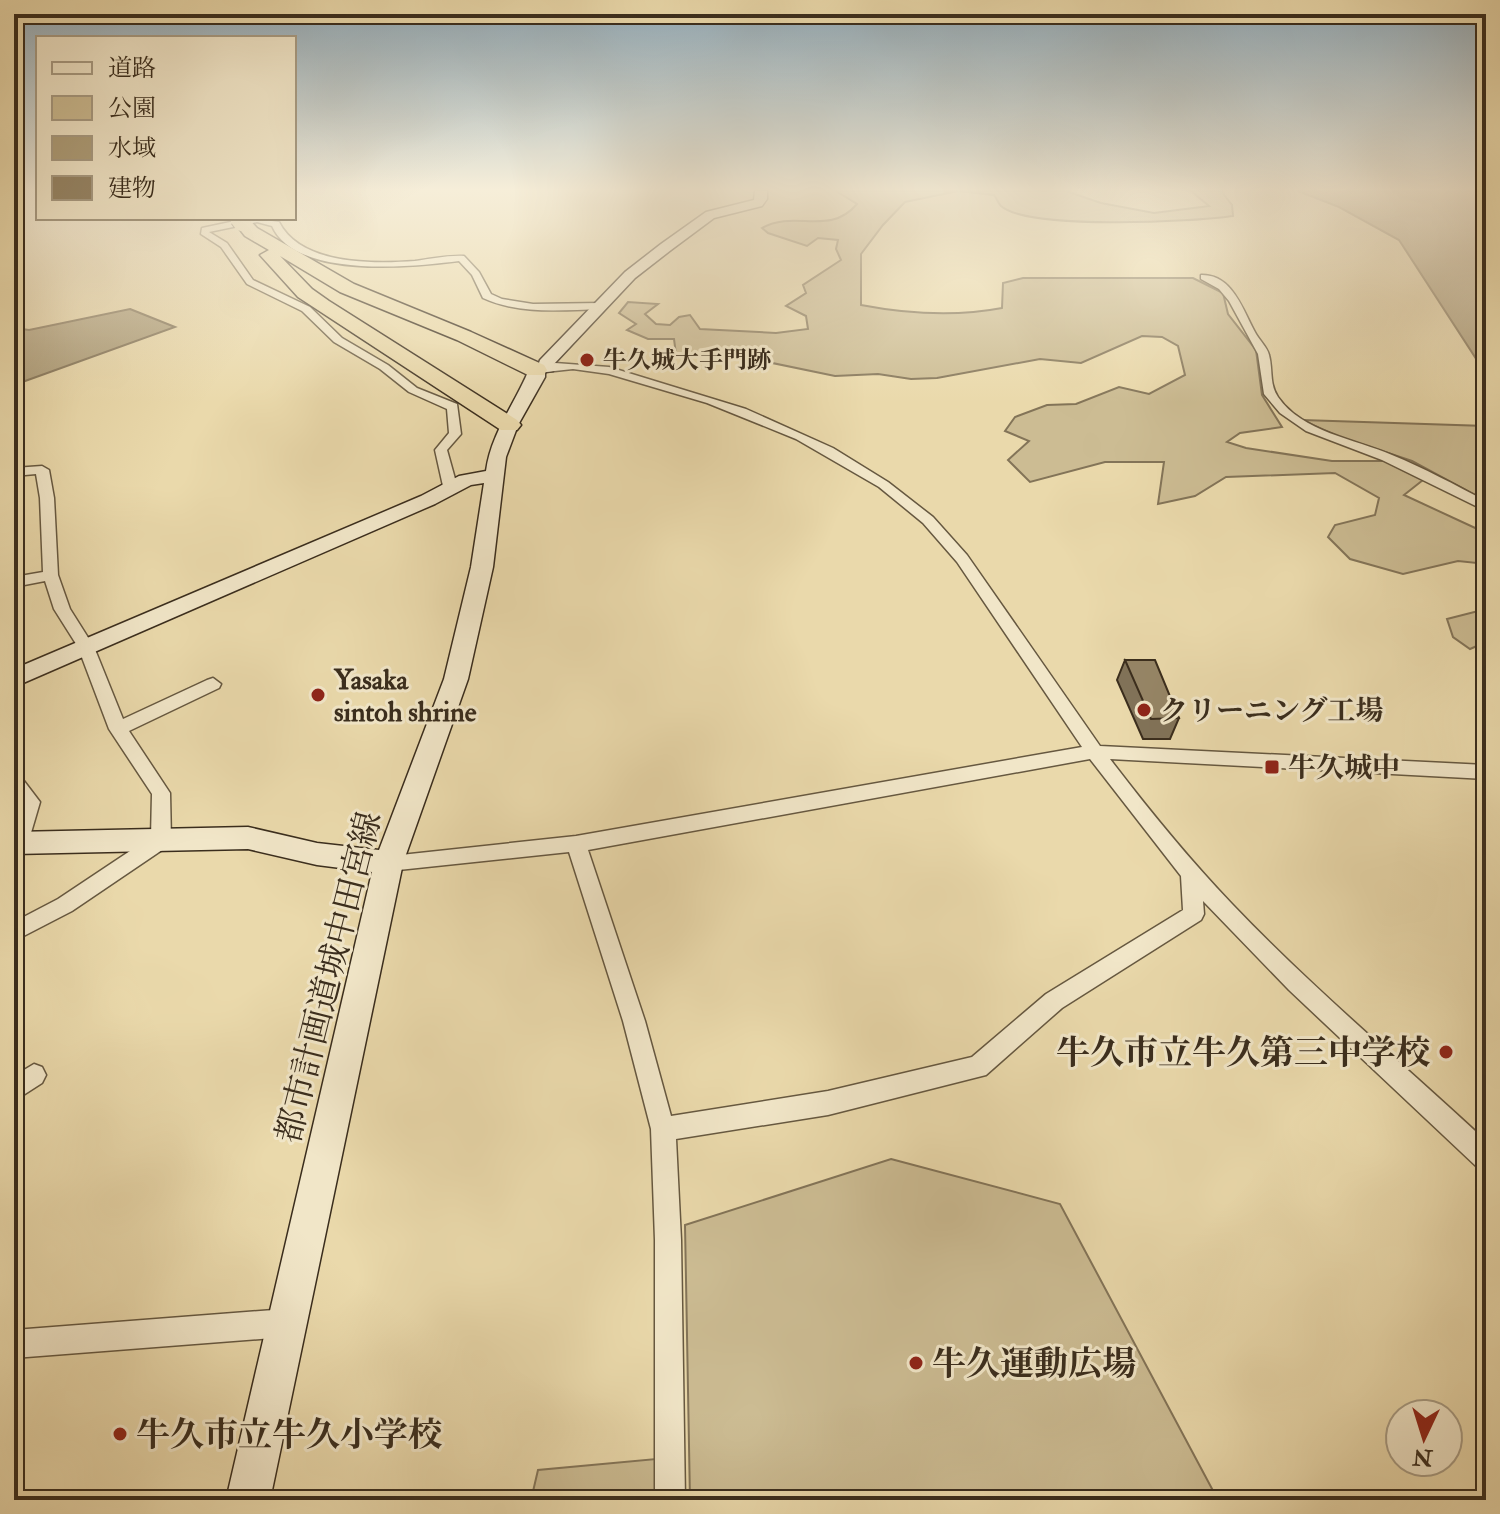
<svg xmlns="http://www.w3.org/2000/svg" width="1500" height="1514" font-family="'IM FELL Double Pica','Noto Serif JP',serif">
	<rect width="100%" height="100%" fill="#ead9ab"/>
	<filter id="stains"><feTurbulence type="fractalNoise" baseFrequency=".0025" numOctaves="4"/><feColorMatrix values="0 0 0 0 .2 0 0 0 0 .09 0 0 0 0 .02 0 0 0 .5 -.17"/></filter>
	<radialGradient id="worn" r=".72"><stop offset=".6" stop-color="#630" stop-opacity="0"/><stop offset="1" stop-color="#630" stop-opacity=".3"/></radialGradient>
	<path fill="#ccbc93" stroke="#837458" stroke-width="2" d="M 836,191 L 958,191 L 905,202 L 883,225 L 861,254 L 861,305 C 908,314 955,317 1002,308 L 1003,283 L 1023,278 L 1193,278 L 1223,293 L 1228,314 L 1256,350 L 1262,395 L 1282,427 L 1240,433 L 1227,442 L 1246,448 L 1332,461 L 1385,461 L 1423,480 L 1404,495 L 1486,533 L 1486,564 L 1458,561 L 1403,574 L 1350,559 L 1328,537 L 1335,525 L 1375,515 L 1379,498 L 1335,473 L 1226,477 L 1195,496 L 1158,504 L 1164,462 L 1105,462 L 1030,482 L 1008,460 L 1029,441 L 1005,431 L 1015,417 L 1047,405 L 1076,404 L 1119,387 L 1149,394 L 1185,375 L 1178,346 L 1162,337 L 1142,336 L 1081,363 L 1040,359 L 937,378 L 911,379 L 878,374 L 835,376 L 724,353 L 676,354 L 674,339 L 648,339 L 627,330 L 636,324 L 619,313 L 628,302 L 658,304 L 645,314 L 656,324 L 670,325 L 679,317 L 690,315 L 700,329 L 776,333 L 808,329 L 806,316 L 786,306 L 806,293 L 803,285 L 841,260 L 836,249 L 838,240 L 818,238 L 807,246 L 768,233 L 762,228 C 795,209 829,237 857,204 Z
		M 959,191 L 1066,191 L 1101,203 L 1154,213 L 1209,206 L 1191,191 L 1221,191 L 1232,205 L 1233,216 C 1193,222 1028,230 1001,206 C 998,203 997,199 994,195 Z
		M 1302,420 L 1486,426 L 1486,501 L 1412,461 L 1337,436 Z
		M 1486,609 L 1486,642 L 1470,649 L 1453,637 L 1447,619 Z
		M 891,1159 L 1060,1204 L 1218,1500 L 690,1500 L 685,1225 Z
		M 656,1459 L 658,1500 L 531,1500 L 538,1470 Z"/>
	<path fill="#ae9f7b" stroke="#807155" stroke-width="2" d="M 1298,191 L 1486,191 L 1486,374 L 1399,240 L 1339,207 Z
		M 130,309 L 175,327 L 14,385 L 14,328 L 29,330 Z"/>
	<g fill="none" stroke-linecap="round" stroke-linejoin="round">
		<g stroke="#665840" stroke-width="3">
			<path id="street" d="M 249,218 L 279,222 C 301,265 372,264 415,261 C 431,259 448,255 464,256 L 479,272 L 491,294 L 502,299 L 533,304 L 601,303 L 606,306 L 601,309 C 562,310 520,315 483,298 L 472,275 L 459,261 C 412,267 295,279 272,226 L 257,222 L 209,232 L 227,243 L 253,280 L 310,307 L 342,338 L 388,365 L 417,388 L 457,404 L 461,434 L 447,450 L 457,486 L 450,490 L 443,486 L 435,450 L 449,433 L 447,409 L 409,392 L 380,369 L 334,342 L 302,311 L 247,284 L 221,247 L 201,234 L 202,228 Z
				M 1201,275 C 1233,274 1243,311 1256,334 C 1260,341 1267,347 1269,355 C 1273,369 1269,384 1278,397 C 1302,432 1355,439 1392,455 C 1424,468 1455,485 1486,501 L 1486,511 L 1382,460 L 1306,431 L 1280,413 L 1264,394 L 1258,354 L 1229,301 L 1219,289 L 1201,279 Z
				M 555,363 L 609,367 L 746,409 L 833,448 L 888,482 L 933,517 L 967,555 L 1100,746 L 1486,765 L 1486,779 L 1110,759 C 1149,810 1188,858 1232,904 C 1312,988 1401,1062 1486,1141 L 1486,1170 L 1477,1167 L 1289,990 L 1203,901 L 1204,914 L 1201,920 L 1062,1008 L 986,1075 L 828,1115 L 676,1139 L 681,1240 L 685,1500 L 655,1500 L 655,1240 L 651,1129 L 623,1021 L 569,852 L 389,871 L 382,869 L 379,863 L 382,857 L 576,836 L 1082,747 L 957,562 L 923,523 L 879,487 L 796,439 L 707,403 L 609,374 L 573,369 L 536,373 L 530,370 ZM 1090,759 L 1181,876 L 1183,910 L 1046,994 L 972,1057 L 828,1091 L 671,1116 L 645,1021 L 588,850 Z
				M 42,466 L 49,470 L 54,498 L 58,575 L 70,609 L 94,647 L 123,719 L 207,680 L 213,678 L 221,684 L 219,688 L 129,731 L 170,793 L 171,841 L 168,846 L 72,911 L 14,941 L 14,922 L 58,899 L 151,837 L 152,794 L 109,729 L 78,647 L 54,609 L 45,581 L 14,587 L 14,577 L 43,572 L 40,498 L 36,474 L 14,476 L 14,468 Z
				M 17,779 L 24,781 L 40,802 L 28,843 L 25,848 L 14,849 L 14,825 L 21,803 L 14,795 L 14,780 Z
				M 34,1064 L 42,1067 L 46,1075 L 42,1083 L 14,1101 L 14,1076 Z
				M 286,1309 L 296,1313 L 300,1323 L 296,1333 L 286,1337 L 14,1358 L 14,1330 Z"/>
		</g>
		<g stroke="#3a2d1d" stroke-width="3">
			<path id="secondary" d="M 755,191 L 767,191 L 767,199 L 762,206 L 714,218 L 671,250 L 635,278 L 554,364 L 553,371 L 545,372 L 545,377 L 518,425 L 506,457 L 493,567 L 468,679 L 403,863 L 270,1500 L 226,1500 L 372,872 L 317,865 L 248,849 L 14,854 L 14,832 L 248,827 L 317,843 L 379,850 L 444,679 L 471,567 L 484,483 L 471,485 L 435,504 L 14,687 L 14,669 L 421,496 L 459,476 L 486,471 C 491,432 517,401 530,367 L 538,366 L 540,360 L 625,272 L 661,244 L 706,212 L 754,200 Z"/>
		</g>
		<g stroke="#3a2d1d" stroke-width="3">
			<path id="highway" d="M 236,218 L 248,218 L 257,228 L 354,284 L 471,332 L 544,365 L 547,370 L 544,375 L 528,375 L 457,340 L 340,292 L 280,256 L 312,289 L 329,301 L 517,420 L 521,425 L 517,430 L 501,430 L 298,297 L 260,255 L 269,250 L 245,236 L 234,222 Z"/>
		</g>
		<use href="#street" fill="#f1e6c8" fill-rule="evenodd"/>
		<use href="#secondary" fill="#f1e6c8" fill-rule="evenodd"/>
		<use href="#highway" fill="#ead9ab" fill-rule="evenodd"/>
		<g stroke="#3a2d1d" stroke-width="20" stroke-linecap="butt">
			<path id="highway-bridge" d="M 239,218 L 242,222"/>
		</g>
		<use href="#highway-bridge" stroke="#ead9ab" stroke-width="18"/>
	</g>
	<path fill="#817359" stroke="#3a2d1d" stroke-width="2" d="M 1125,660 L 1179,718 L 1170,739 L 1143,739 L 1117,680 Z"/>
	<path fill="#968667" stroke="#3a2d1d" stroke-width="2" d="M 1125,660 L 1155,660 L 1179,718 L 1151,719 Z"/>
	<linearGradient id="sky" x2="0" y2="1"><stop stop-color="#91acbc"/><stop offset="0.47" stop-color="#f6eed9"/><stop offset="1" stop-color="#f6eed9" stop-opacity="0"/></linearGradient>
	<rect width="1500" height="403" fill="url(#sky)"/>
	<g fill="#8f2418" stroke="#f1e6c8" stroke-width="3">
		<circle cx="587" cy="360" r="8"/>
		<circle cx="318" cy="695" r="8"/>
		<circle cx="1144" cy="710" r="8"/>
		<rect x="1264" y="759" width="16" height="16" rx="4"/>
		<circle cx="1446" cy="1052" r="8"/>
		<circle cx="916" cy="1363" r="8"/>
		<circle cx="120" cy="1434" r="8"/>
	</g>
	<g text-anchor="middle" stroke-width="6" stroke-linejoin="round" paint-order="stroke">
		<g font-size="24" font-weight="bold" fill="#3a2d1d" stroke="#f1e6c8" text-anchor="start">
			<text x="603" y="368">牛久城大手門跡</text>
		</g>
		<g font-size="28" font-weight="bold" fill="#3a2d1d" stroke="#f1e6c8" text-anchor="start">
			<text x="334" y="689">Yasaka<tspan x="334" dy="32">sintoh shrine</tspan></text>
			<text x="1160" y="720">クリーニング工場</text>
			<text x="1288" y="777">牛久城中</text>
		</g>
		<g font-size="34" fill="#3a2d1d" stroke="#f1e6c8">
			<text transform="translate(328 977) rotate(-76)" y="12">都市計画道城中田宮線</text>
		</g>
		<g font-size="34" font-weight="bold" fill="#3a2d1d" stroke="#f1e6c8" text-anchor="start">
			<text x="1430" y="1064" text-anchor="end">牛久市立牛久第三中学校</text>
			<text x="932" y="1375">牛久運動広場</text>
			<text x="136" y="1446">牛久市立牛久小学校</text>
		</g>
	</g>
	<rect width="1500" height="1514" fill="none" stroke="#ead9ab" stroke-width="48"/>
	<rect x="16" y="16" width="1468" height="1482" fill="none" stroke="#3a2d1d" stroke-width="4"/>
	<rect x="24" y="24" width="1452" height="1466" fill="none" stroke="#3a2d1d" stroke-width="2"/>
	<rect x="36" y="36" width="260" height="184" fill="#f1e6c8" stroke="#a89c84" stroke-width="2"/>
	<rect x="52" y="62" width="40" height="12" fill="#f1e6c8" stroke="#a89c84" stroke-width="2"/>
	<text x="108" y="76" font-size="24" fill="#3a2d1d">道路</text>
	<rect x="52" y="96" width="40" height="24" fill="#ccbc93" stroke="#a89c84" stroke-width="2"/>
	<text x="108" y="116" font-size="24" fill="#3a2d1d">公園</text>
	<rect x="52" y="136" width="40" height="24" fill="#ae9f7b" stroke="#a89c84" stroke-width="2"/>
	<text x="108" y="156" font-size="24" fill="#3a2d1d">水域</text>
	<rect x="52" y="176" width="40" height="24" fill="#968667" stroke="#a89c84" stroke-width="2"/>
	<text x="108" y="196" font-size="24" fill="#3a2d1d">建物</text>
	<g transform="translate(1424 1438) rotate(184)"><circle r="38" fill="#f1e6c8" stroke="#a89c84" stroke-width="2"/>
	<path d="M0-6L14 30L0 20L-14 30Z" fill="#8f2418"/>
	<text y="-12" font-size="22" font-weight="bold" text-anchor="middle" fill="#3a2d1d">N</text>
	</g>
	<rect width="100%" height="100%" filter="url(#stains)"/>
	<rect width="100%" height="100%" fill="url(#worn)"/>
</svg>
